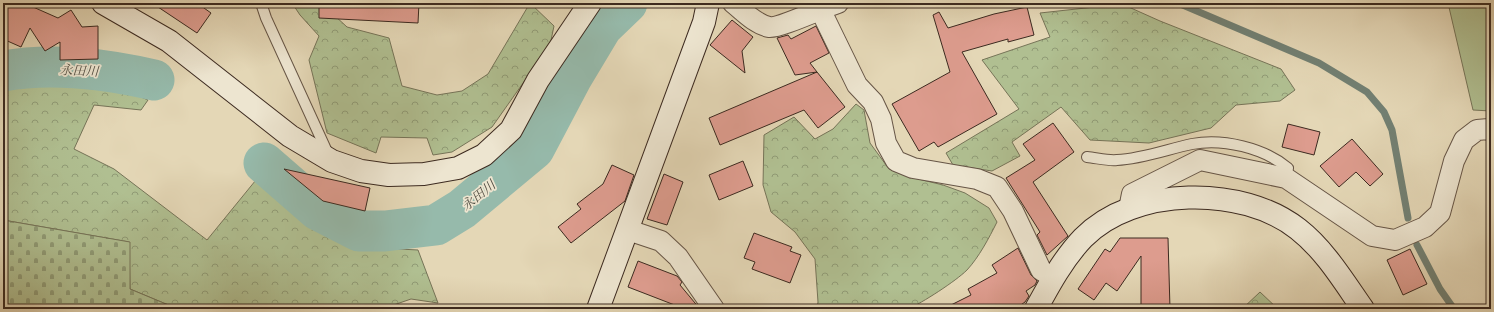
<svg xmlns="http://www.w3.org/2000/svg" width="1494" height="312" font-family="'Libre Bodoni','Noto Serif JP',serif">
	<defs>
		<pattern id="forest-crowns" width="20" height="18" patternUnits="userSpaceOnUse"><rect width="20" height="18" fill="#b0bf91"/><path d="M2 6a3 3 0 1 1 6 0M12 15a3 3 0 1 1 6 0" fill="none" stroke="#909b76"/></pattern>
		<pattern id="cemetery-stones" width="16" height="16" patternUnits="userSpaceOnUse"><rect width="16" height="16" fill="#b0bf91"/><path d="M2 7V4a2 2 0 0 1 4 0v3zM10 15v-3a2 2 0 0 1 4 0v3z" fill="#909b76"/></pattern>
	</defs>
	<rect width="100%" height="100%" fill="#e4d7b6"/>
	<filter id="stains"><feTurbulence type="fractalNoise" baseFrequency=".005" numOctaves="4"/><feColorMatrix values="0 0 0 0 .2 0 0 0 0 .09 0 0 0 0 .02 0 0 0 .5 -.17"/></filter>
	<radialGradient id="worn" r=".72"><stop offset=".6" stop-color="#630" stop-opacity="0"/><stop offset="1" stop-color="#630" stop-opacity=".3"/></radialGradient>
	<path fill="url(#forest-crowns)" stroke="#767458" d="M 292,3 L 321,3 L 347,27 L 389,38 L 402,86 L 437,95 L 462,91 L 488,74 L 530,3 L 554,26 L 550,45 L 492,127 L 452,152 L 433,155 L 427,138 L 381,137 L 376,153 L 327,133 L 309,60 L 319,36 L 300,15 Z
		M 1122,4 L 1160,21 L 1281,69 L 1295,90 L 1280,101 L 1236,105 L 1211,128 L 1149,143 L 1090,140 L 1061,107 L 1012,142 L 1020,156 L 992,171 L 953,165 L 946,153 L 1019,109 L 982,60 L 1050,37 L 1040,13 Z
		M 15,75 L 97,78 L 148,100 L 141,110 L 94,105 L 74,149 L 114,169 L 207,240 L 260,175 L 345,238 L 399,249 L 418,250 L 438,303 L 411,299 L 382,309 L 178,309 L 130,289 L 129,242 L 3,220 L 3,78 Z
		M 856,104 L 864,110 L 870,143 L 889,169 L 910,177 L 943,185 L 965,193 L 989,208 L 997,222 C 989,238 979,257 967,270 C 956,281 922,303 908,309 L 817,309 L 818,302 L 815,259 L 795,232 L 771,212 L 763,185 L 764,135 L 794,117 L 815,139 L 833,129 Z
		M 1260,292 L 1278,309 L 1242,309 Z"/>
	<path fill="url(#cemetery-stones)" stroke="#767458" d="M 3,220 L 130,242 L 130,289 L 178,309 L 3,309 Z"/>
	<path fill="#b0bf91" stroke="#767458" d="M 1448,3 L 1491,3 L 1491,111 L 1473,110 Z"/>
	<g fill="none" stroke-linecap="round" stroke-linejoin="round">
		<path stroke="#728073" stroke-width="7" d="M 1178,3 L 1319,63 L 1367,92 L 1384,112 L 1392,130 L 1408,218
			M 1417,245 L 1440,289 L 1454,309"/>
		<path stroke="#96baab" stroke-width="41" d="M 3,71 C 53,62 105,69 154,80
			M 264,163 L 318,210 L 359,231 L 385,231 L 436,225 L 462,209 L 534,149 L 572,77 L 602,27 L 627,3"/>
	</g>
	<path fill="#dd9c8e" stroke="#3c2a20" d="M 3,3 L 24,3 L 58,18 L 71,10 L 82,27 L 98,26 L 98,59 L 60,60 L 60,42 L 45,51 L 30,28 L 21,47 L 3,39 Z
		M 152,3 L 197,3 L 211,13 L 197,33 Z
		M 319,3 L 419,3 L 418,23 L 319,18 Z
		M 1027,7 L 1034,35 L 1008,42 L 1008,39 L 962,52 L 997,114 L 938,147 L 934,142 L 919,151 L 892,104 L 950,72 L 933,15 L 939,12 L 948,28 L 994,14 Z
		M 732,20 L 753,37 L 742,51 L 745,73 L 710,45 Z
		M 816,26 L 829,53 L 810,63 L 817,72 L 795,75 L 777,38 L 788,35 L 791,39 Z
		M 817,72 L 845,107 L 818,128 L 804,110 L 720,145 L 709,118 Z
		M 1053,123 L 1074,152 L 1033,182 L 1068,236 L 1047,255 L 1037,235 L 1040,232 L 1006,178 L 1035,160 L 1023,144 Z
		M 1288,124 L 1320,132 L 1314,155 L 1282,147 Z
		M 1352,139 L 1383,174 L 1370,186 L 1356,172 L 1339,187 L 1320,166 Z
		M 743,161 L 753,186 L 719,200 L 709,175 Z
		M 612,165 L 634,175 L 625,201 L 571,243 L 558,227 L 581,209 L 577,204 L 603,184 Z
		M 284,169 L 370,188 L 365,211 L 323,201 Z
		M 664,174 L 683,182 L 667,225 L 647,219 Z
		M 754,233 L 792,247 L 790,251 L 801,255 L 790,283 L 752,269 L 755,262 L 744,258 Z
		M 1120,238 L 1168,238 L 1170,309 L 1141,309 L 1141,256 L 1117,291 L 1106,283 L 1094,300 L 1078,289 L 1105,249 L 1110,252 Z
		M 1018,248 L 1031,275 L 1037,281 L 1035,285 L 1026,291 L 1029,296 L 1025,302 L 1015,309 L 943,309 L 971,295 L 968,289 L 997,273 L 992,265 Z
		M 1410,249 L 1427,284 L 1403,295 L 1387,260 Z
		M 638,261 L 677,276 L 682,282 L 680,285 L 700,309 L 685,309 L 628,287 Z"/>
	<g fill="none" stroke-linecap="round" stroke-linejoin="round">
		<g stroke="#665546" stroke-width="12">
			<path id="lane" d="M 261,3 L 266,18 L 329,156
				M 1087,157 C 1097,158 1108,161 1117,160 C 1142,159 1168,149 1192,144 C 1223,138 1264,148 1288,168 L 1286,178"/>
		</g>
		<g stroke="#665546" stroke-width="22">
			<path id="street" d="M 733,3 C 743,11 755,24 769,27 C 778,29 825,7 838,3
				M 820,9 L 857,85 L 873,102 L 881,119 L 886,143 L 896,161 L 913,168 L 977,179 L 997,187 L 1013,211 L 1041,270 L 1053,278
				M 1129,209 L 1132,194 L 1200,160 L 1286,178 L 1372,236 L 1395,240 L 1425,227 L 1440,213 L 1454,161 L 1464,140 L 1477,130 L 1489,129 L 1491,131
				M 628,230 L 661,241 L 678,257 L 714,309"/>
		</g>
		<g stroke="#3c2a20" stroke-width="24">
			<path id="secondary" d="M 103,3 L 169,41 L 290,136 L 332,161 L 361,171 L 389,175 L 424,174 L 458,168 L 484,155 L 511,130 L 538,80 L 590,3
				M 598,309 L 704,22 L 708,3
				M 1036,309 C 1049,285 1063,259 1083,238 C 1134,186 1242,185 1298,229 C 1325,250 1344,282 1363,309"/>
		</g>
		<use href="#lane" stroke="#ede5d0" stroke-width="10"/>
		<use href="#street" stroke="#ede5d0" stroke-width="20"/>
		<use href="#secondary" stroke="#ede5d0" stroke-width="22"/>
	</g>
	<g text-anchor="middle" stroke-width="3.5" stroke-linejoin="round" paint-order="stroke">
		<g font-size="13" font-style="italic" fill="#524e43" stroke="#ede5d0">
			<text transform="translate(79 70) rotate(3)" y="5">永田川</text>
			<text transform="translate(478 195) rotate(-39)" y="5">永田川</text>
		</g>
	</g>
	<rect width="1494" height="312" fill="none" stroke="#e4d7b6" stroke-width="16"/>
	<rect x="4" y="4" width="1486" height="304" fill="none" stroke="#3c2a20" stroke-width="2"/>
	<rect x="8" y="8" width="1478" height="296" fill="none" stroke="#3c2a20"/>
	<rect width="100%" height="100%" filter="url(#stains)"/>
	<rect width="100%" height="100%" fill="url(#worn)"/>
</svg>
